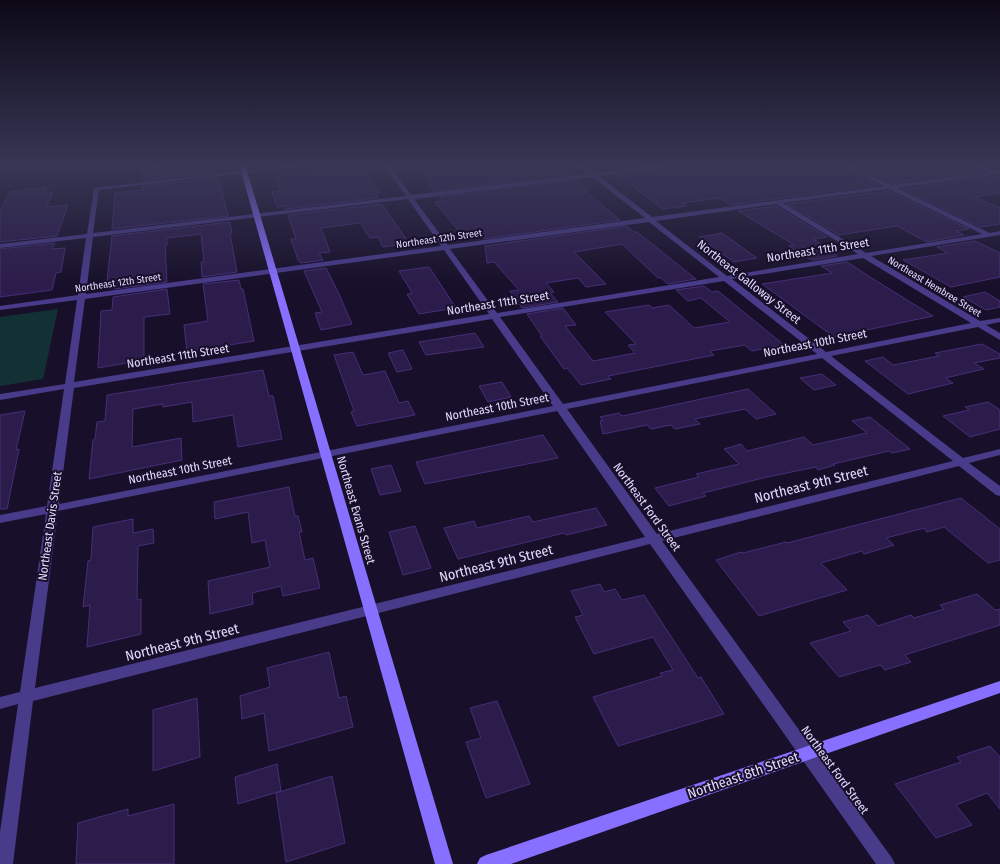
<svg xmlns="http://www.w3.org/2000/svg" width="1000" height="864" font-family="'Fira Sans Condensed',sans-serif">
	<rect width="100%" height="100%" fill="#18102a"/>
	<path fill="#133134" d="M 58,309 L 43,379 L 0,386 L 0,317 Z"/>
	<path fill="#2c1c4b" stroke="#462e78" d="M 180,164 L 216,164 L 218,172 L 143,181 L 143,168 Z
		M 416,164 L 557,164 L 570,175 L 434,191 L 428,182 L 430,182 Z
		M 604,164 L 659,164 L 611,170 Z
		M 733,164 L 839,164 L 839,171 L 848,170 L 879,185 L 730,205 L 720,198 L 682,203 L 686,206 L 662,209 L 618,175 L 681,167 L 682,170 Z
		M 892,164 L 970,164 L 984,171 L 891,183 L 860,168 Z
		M 363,167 L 380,193 L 375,193 L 378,198 L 285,209 L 284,206 L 277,207 L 272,192 L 280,191 L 275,176 Z
		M 1000,176 L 1000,193 L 975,197 L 1000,208 L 1000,224 L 981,227 L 902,189 Z
		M 219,178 L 228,216 L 112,229 L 115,193 L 143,190 L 143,186 Z
		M 577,180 L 589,190 L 584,190 L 620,220 L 484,239 L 483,233 L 463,236 L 435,202 L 442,201 L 439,197 Z
		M 47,187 L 44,193 L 53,192 L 47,207 L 68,205 L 57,236 L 0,242 L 0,211 L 10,192 Z
		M 889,191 L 969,229 L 956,231 L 964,235 L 927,242 L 897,226 L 839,235 L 787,204 Z
		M 382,204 L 409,243 L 383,247 L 378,237 L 370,238 L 360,223 L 321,228 L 330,252 L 319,253 L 323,260 L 301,263 L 298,260 L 291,239 L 296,239 L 288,215 Z
		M 776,206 L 827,237 L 813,239 L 830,249 L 827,250 L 837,256 L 812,260 L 789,246 L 794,245 L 738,211 Z
		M 230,222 L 232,233 L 230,233 L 237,272 L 202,277 L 201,262 L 204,262 L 201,234 L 167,238 L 167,245 L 165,246 L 167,282 L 114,289 L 114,280 L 107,281 L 112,236 Z
		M 627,226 L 634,232 L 637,232 L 696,279 L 668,284 L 660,277 L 658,278 L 622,244 L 574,252 L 606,284 L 586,287 L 578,278 L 546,283 L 554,292 L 550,293 L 558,302 L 522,308 L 510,291 L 519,290 L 494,262 L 487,263 L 485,246 Z
		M 722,233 L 757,258 L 734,262 L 699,237 Z
		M 975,241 L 1000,253 L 1000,277 L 951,287 L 903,260 L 948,253 L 937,247 Z
		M 55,243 L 52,249 L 65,248 L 61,272 L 56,273 L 52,290 L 0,297 L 0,249 Z
		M 847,262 L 870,277 L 933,316 L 834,337 L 762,284 L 832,273 L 821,266 Z
		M 429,267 L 443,288 L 456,308 L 419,314 L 407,294 L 412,293 L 399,271 Z
		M 326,268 L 339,294 L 352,324 L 321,330 L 315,313 L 322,312 L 304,271 Z
		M 239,280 L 241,289 L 243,289 L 254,341 L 187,352 L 184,325 L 208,321 L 203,284 Z
		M 704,286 L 712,292 L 718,291 L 784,345 L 752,351 L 745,345 L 710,351 L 714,355 L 608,376 L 611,379 L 581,385 L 567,368 L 564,369 L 540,336 L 542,336 L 527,314 L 563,308 L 576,325 L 565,326 L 593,361 L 635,353 L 628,345 L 636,344 L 605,312 L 649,305 L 652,308 L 669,305 L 694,328 L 730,322 L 701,298 L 688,301 L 676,290 Z
		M 167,289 L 170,314 L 144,317 L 144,360 L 98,368 L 101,311 L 112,310 L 113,297 Z
		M 985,292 L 1000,301 L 1000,307 L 986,310 L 963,297 Z
		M 475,333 L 484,347 L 426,355 L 419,342 Z
		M 982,344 L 1000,354 L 1000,358 L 974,363 L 984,369 L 945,378 L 953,383 L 908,394 L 865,361 L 883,357 L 893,365 L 939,356 L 935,353 Z
		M 403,350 L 412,369 L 397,372 L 388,353 Z
		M 353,352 L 363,375 L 385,371 L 399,403 L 408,401 L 415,415 L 357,426 L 351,412 L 354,411 L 334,355 Z
		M 263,370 L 269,396 L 273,396 L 282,439 L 238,447 L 233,415 L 193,422 L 192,402 L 163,407 L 163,404 L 133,409 L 132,447 L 181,438 L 182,460 L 89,479 L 93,440 L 95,439 L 97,422 L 105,421 L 107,395 Z
		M 822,374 L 836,385 L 814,390 L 800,378 Z
		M 502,382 L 511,397 L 488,402 L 479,386 Z
		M 748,389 L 776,414 L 756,419 L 745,409 L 695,419 L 700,424 L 675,429 L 671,425 L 651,429 L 647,425 L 603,434 L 600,421 L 603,420 L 600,417 L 619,413 L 622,416 Z
		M 988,402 L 1000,410 L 1000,429 L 970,437 L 943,416 L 969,410 L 965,407 Z
		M 25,411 L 16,450 L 19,449 L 7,509 L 0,509 L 0,415 Z
		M 870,417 L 910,449 L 892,453 L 889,451 L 833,464 L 835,465 L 818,470 L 816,467 L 767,477 L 703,493 L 706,496 L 669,506 L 655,488 L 699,477 L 696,474 L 739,464 L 724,449 L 741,444 L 747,451 L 804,437 L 813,445 L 867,433 L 852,421 Z
		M 543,435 L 558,458 L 425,484 L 416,462 Z
		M 391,465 L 401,491 L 380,495 L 371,469 Z
		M 289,487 L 295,516 L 298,516 L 302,532 L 299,532 L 305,560 L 313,558 L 320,588 L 283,596 L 281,586 L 252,593 L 253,604 L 210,614 L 208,581 L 270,567 L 265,540 L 252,543 L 248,512 L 215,519 L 214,502 Z
		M 961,498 L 1000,529 L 1000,560 L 988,563 L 944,527 L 927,532 L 924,528 L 886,538 L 894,545 L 864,554 L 862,551 L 821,563 L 847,590 L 759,616 L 716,560 L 741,552 L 743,553 L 786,542 L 787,543 Z
		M 596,508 L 607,525 L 566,535 L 564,533 L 458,559 L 444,528 L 474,521 L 477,528 L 529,516 L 533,522 Z
		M 133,519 L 133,533 L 153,529 L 154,543 L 138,546 L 137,600 L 141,599 L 141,634 L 87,647 L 90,605 L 83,607 L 88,561 L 91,560 L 93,527 Z
		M 415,526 L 431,568 L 403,575 L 389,532 Z
		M 600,584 L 604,592 L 615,589 L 622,600 L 644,595 L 698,678 L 701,677 L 724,714 L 618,746 L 593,697 L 662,676 L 660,673 L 673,670 L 653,637 L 594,654 L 575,617 L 583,615 L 571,591 Z
		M 977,594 L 995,610 L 1000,609 L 1000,625 L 905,655 L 911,662 L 885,670 L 880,665 L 839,677 L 810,643 L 851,631 L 843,622 L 868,615 L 878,626 L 911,615 L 914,618 L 944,609 L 940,605 Z
		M 329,652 L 339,698 L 346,696 L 353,727 L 269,751 L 264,713 L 242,719 L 240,696 L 270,687 L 267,668 Z
		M 197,698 L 200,757 L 153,771 L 153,710 Z
		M 497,701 L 530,784 L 486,798 L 466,742 L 481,738 L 470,708 Z
		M 990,746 L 1000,757 L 1000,809 L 987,793 L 956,805 L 972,825 L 936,838 L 895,784 L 961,762 L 957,757 Z
		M 277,764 L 281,791 L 238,804 L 235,777 Z
		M 332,776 L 345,843 L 286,862 L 276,793 Z
		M 174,804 L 174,864 L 76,864 L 78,823 L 128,809 L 128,816 Z"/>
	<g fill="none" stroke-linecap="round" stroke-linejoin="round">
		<path fill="#483b89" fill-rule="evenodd" d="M 304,164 L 324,164 L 99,190 L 93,233 L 406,196 L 383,164 L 389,164 L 411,195 L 588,174 L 576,164 L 583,164 L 595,173 L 673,164 L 691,164 L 599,176 L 652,217 L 884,186 L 840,164 L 848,164 L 891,185 L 989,172 L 971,164 C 981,164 991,172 1000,170 L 1000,174 L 897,188 L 990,233 L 1000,231 L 1000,235 L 871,256 L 980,321 L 1000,318 L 1000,322 L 986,325 L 1000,333 L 1000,340 L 978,327 L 831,356 L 963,458 L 1000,449 L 1000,455 L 969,463 L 1000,486 L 1000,496 L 996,495 L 959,466 L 662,541 L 892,858 L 895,864 L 876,864 L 650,544 L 33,701 L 13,864 L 0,864 L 0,832 L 18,704 L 0,709 L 0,697 L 20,692 L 46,514 L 0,523 L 0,515 L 47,506 L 64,389 L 0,400 L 0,394 L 65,384 L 77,300 L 0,310 L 0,306 L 78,295 L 86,238 L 0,248 L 0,244 L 87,234 L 94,188 ZM 592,177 L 645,218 L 448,245 L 414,199 ZM 889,189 L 982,234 L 866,253 L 783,203 ZM 408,199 L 441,246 L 86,294 L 93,237 ZM 776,204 L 858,254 L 727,276 L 656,221 ZM 649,222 L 719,277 L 497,313 L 450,249 ZM 444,250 L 489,314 L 74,382 L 85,299 ZM 863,258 L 971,323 L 826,352 L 732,279 ZM 724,281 L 817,354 L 563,404 L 500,317 ZM 492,319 L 553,406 L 59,504 L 74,388 ZM 822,358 L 953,461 L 657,534 L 567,409 ZM 557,411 L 645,537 L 35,688 L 58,511 Z"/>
		<path fill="#8770ff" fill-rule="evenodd" d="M 239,164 L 245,164 L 453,864 L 435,864 Z
			M 1000,681 L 1000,693 L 511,864 L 477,864 L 480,858 L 486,855 Z"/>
	</g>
	<linearGradient id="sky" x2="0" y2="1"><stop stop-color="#0d0917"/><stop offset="0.58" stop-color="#373755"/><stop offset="1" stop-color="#373755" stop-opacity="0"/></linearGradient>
	<rect width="1000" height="285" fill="url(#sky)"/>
	<g text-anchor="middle" stroke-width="4" stroke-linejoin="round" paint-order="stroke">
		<g font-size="10" fill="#e3d9ff" stroke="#18102a">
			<text transform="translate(439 238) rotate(-8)" y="4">Northeast 12th Street</text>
			<text transform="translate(118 282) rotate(-8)" y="4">Northeast 12th Street</text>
			<text transform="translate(935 286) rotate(31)" y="4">Northeast Hembree Street</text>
		</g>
		<g font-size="12" fill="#e3d9ff" stroke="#18102a">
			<text transform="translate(818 250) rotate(-9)" y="4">Northeast 11th Street</text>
			<text transform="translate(749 282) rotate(38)" y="4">Northeast Galloway Street</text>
			<text transform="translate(498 303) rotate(-9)" y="4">Northeast 11th Street</text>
			<text transform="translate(815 343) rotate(-11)" y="4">Northeast 10th Street</text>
			<text transform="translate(178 356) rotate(-9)" y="4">Northeast 11th Street</text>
			<text transform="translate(497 407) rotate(-11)" y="4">Northeast 10th Street</text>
			<text transform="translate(180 470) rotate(-11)" y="4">Northeast 10th Street</text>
			<text transform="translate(647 507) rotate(54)" y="4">Northeast Ford Street</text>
			<text transform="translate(356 510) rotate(74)" y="4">Northeast Evans Street</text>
			<text transform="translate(50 526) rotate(-82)" y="4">Northeast Davis Street</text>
			<text transform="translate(835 770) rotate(54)" y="4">Northeast Ford Street</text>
		</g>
		<g font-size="14" fill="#e3d9ff" stroke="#18102a">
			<text transform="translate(811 484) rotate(-14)" y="5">Northeast 9th Street</text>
			<text transform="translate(496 563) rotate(-14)" y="5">Northeast 9th Street</text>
			<text transform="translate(182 642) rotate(-14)" y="5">Northeast 9th Street</text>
			<text transform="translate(743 775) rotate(-19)" y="5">Northeast 8th Street</text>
		</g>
	</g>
</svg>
